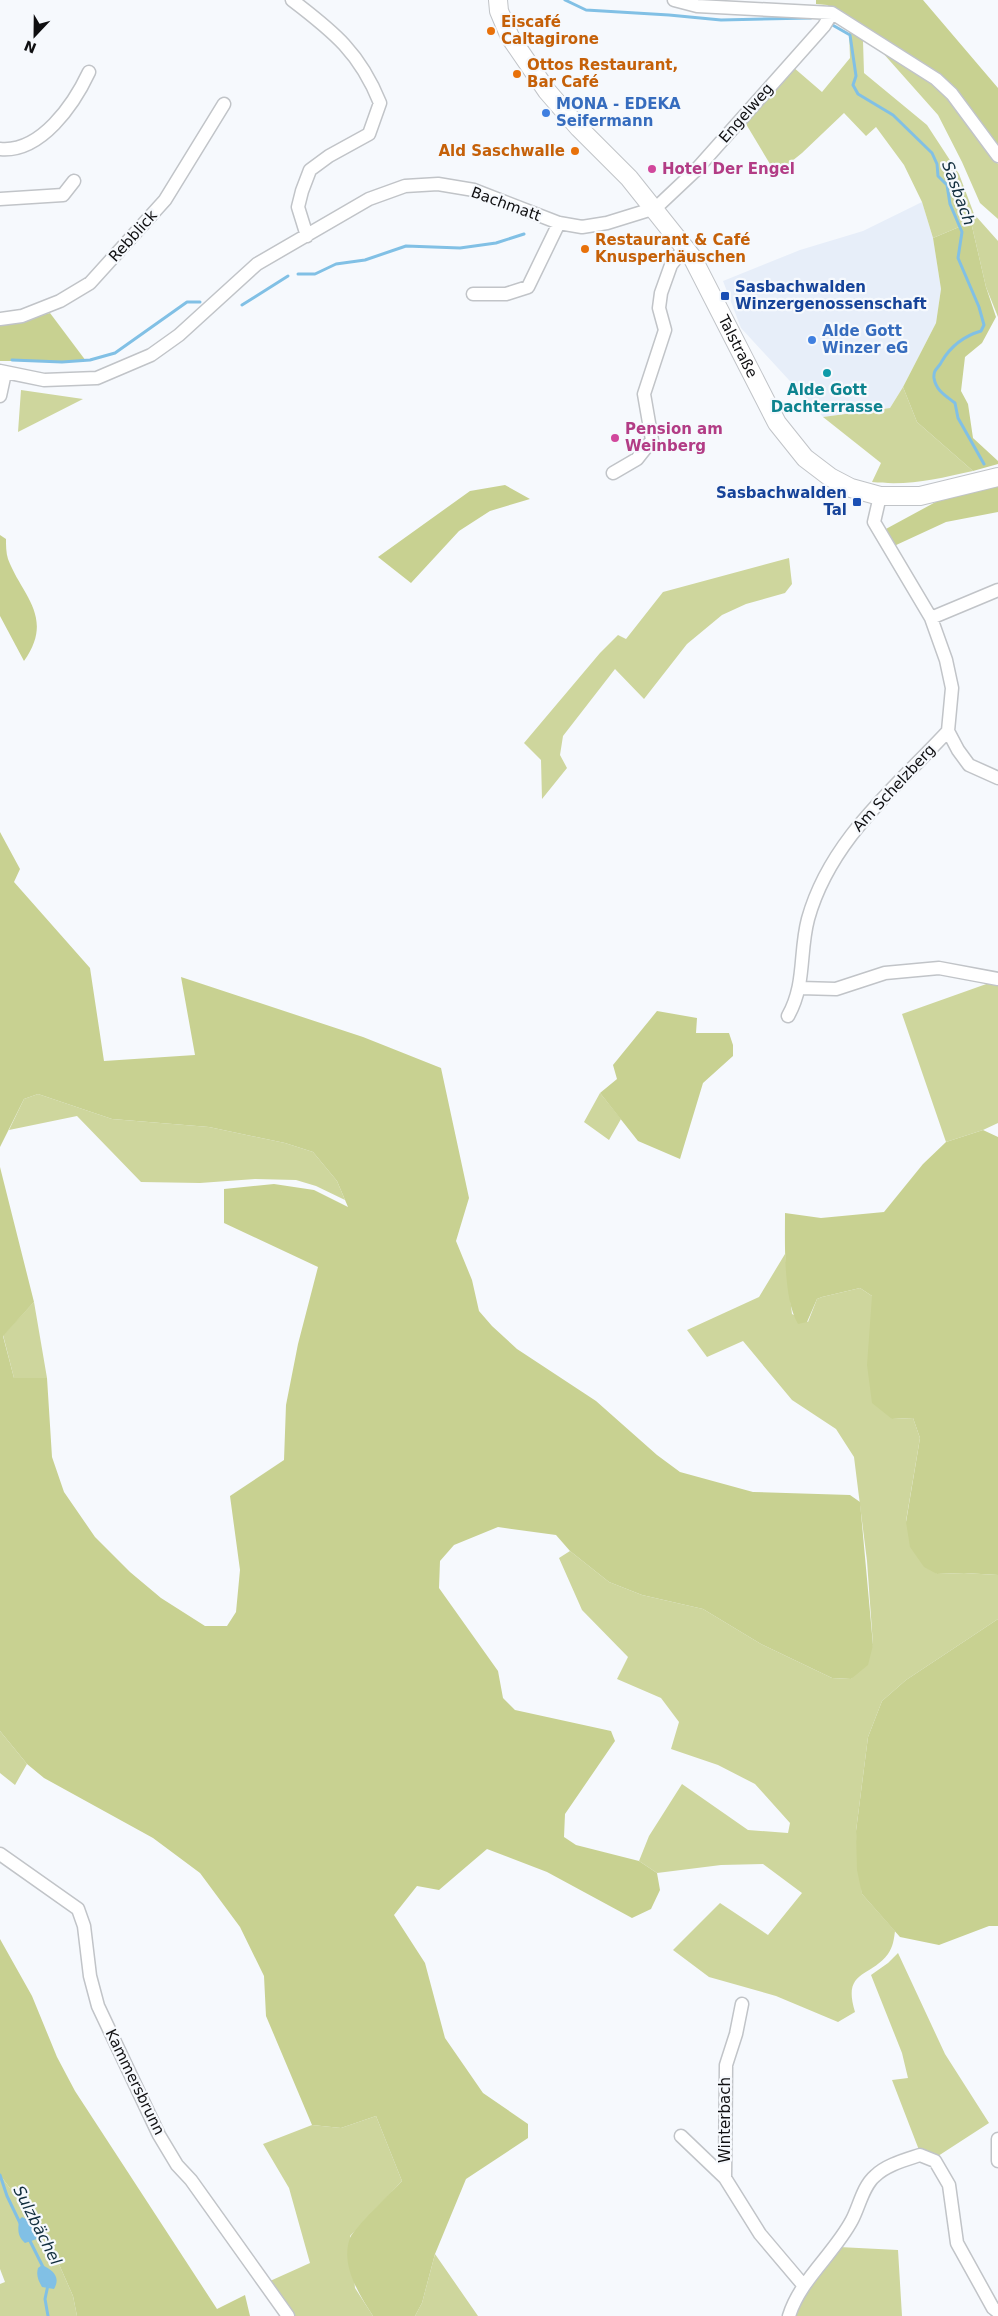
<svg xmlns="http://www.w3.org/2000/svg" width="998" height="2316" font-family="'DejaVu Sans',sans-serif">
	<rect width="100%" height="100%" fill="#f6f9fd"/>
	<path fill="#e7eef9" d="M 922,202 L 933,238 L 941,289 L 936,323 L 903,387 L 890,408 L 823,417 L 741,328 L 723,281 L 800,250 L 863,231 Z"/>
	<path fill="#ced69d" d="M 849,28 L 863,41 L 864,73 L 927,125 L 959,174 L 974,214 L 998,241 L 998,317 L 986,287 L 971,222 L 933,238 L 922,202 L 904,165 L 876,127 L 866,136 L 844,113 L 802,153 L 776,174 L 746,124 L 793,67 L 822,92 L 850,58 Z
		M 882,52 L 933,85 L 958,110 L 998,164 L 998,219 L 980,203 L 962,162 L 938,115 Z
		M 903,387 L 917,422 L 973,471 C 937,479 909,486 872,482 L 881,463 L 823,417 L 890,408 Z
		M 21,390 L 83,399 L 18,432 Z
		M 789,558 L 792,584 L 785,593 L 746,604 L 722,615 L 687,644 L 644,699 L 615,669 L 563,736 L 560,755 L 567,768 L 542,799 L 541,760 L 524,743 L 600,653 L 618,635 L 626,639 L 663,592 Z
		M 992,982 L 998,984 L 998,1123 L 983,1130 L 946,1142 L 902,1014 Z
		M 600,1093 L 621,1119 L 609,1140 L 584,1122 Z
		M 38,1094 L 112,1119 L 209,1127 L 285,1143 L 313,1152 L 337,1181 L 345,1200 L 316,1186 L 296,1180 L 255,1179 L 200,1183 L 141,1182 L 77,1116 L 9,1130 L 24,1099 Z
		M 785,1254 L 792,1314 L 808,1322 L 817,1299 L 822,1297 L 860,1288 L 872,1296 L 872,1306 L 892,1419 L 913,1418 L 920,1438 L 906,1521 L 937,1574 L 964,1573 L 998,1575 L 998,1619 L 906,1680 L 882,1701 L 868,1737 L 856,1831 L 862,1894 L 895,1931 C 894,1939 893,1947 888,1954 C 870,1978 842,1970 855,2012 L 838,2022 L 776,1996 L 709,1977 L 673,1950 L 720,1903 L 768,1935 L 802,1893 L 763,1864 L 721,1865 L 657,1873 L 639,1861 L 649,1836 L 682,1784 L 748,1830 L 788,1833 L 790,1823 L 755,1784 L 718,1765 L 671,1749 L 679,1722 L 661,1698 L 617,1679 L 628,1657 L 582,1610 L 559,1558 L 570,1551 L 609,1582 L 642,1595 L 703,1609 L 761,1644 L 832,1678 L 851,1679 L 873,1645 L 867,1561 L 854,1457 L 836,1429 L 792,1400 L 743,1341 L 707,1357 L 687,1330 L 759,1297 Z
		M 34,1302 L 47,1378 L 14,1378 L 3,1335 Z
		M 0,1731 L 27,1764 L 15,1785 L 0,1773 Z
		M 898,1953 L 945,2054 L 989,2123 L 935,2158 L 919,2150 L 892,2080 L 908,2078 L 902,2053 L 871,1975 L 888,1963 Z
		M 376,2116 L 402,2181 L 350,2236 L 355,2288 L 373,2316 L 293,2316 L 270,2281 L 310,2263 L 289,2188 L 263,2144 L 312,2125 L 341,2128 Z
		M 0,2175 L 47,2237 L 73,2296 L 77,2316 L 0,2316 L 0,2284 L 5,2282 L 0,2269 Z
		M 839,2247 L 898,2250 L 902,2316 L 792,2316 L 794,2308 Z
		M 435,2254 L 478,2316 L 415,2316 L 422,2303 Z"/>
	<path fill="#c8d191" d="M 816,0 L 923,0 L 998,88 L 998,145 L 952,88 L 827,5 L 816,4 Z
		M 971,222 L 986,287 L 996,317 L 982,343 L 965,357 L 961,391 L 968,404 L 973,438 L 998,461 L 998,464 L 973,471 L 917,422 L 903,387 L 936,323 L 941,289 L 933,238 Z
		M 50,313 L 86,361 L 0,361 L 0,326 Z
		M 998,483 L 998,512 L 946,522 L 894,546 L 884,530 L 943,498 Z
		M 505,485 L 530,499 L 490,511 L 459,531 L 411,583 L 378,557 L 470,491 Z
		M 0,535 L 6,539 C 6,545 6,553 8,559 C 22,596 55,617 24,661 L 0,616 Z
		M 0,832 L 20,869 L 14,882 L 90,968 L 104,1061 L 195,1055 L 181,977 L 363,1037 L 441,1068 L 469,1198 L 456,1241 L 472,1280 L 479,1311 L 492,1326 L 517,1349 L 596,1401 L 657,1455 L 680,1472 L 753,1492 L 850,1495 L 860,1502 L 873,1645 L 868,1665 L 851,1679 L 832,1678 L 761,1644 L 703,1609 L 642,1595 L 609,1582 L 570,1551 L 556,1535 L 498,1527 L 454,1545 L 440,1561 L 439,1588 L 498,1671 L 503,1698 L 515,1710 L 611,1731 L 615,1741 L 565,1814 L 564,1837 L 576,1845 L 639,1861 L 657,1873 L 660,1890 L 651,1909 L 632,1918 L 547,1872 L 487,1849 L 439,1890 L 417,1886 L 394,1915 L 425,1963 L 445,2038 L 483,2093 L 528,2124 L 528,2138 L 466,2179 L 435,2254 L 422,2303 L 415,2316 L 373,2316 C 359,2294 340,2265 350,2238 C 353,2229 393,2191 402,2181 L 376,2116 L 341,2128 L 312,2125 L 266,2016 L 264,1976 L 240,1927 L 200,1873 L 153,1838 L 44,1778 L 27,1764 L 0,1731 L 0,1167 L 34,1302 L 3,1336 L 14,1378 L 47,1378 L 52,1457 L 64,1492 L 95,1537 L 130,1572 L 161,1598 L 205,1626 L 227,1626 L 236,1612 L 240,1570 L 230,1496 L 284,1460 L 286,1405 L 298,1344 L 318,1267 L 224,1223 L 224,1189 L 274,1184 L 314,1190 L 348,1207 L 337,1181 L 313,1152 L 285,1143 L 209,1127 L 112,1119 L 38,1094 L 24,1099 L 0,1147 Z
		M 657,1011 L 697,1018 L 696,1033 L 729,1033 L 733,1045 L 733,1056 L 703,1083 L 680,1159 L 638,1141 L 600,1093 L 617,1079 L 613,1065 Z
		M 983,1130 L 998,1137 L 998,1575 L 964,1573 L 937,1574 L 924,1567 L 910,1547 L 906,1522 L 920,1438 L 913,1418 L 892,1419 L 872,1403 L 867,1365 L 872,1296 L 860,1288 L 822,1297 L 817,1299 L 807,1322 L 798,1324 C 783,1298 785,1244 785,1213 L 821,1218 L 884,1212 L 923,1164 L 946,1142 Z
		M 998,1619 L 998,1926 L 989,1926 L 939,1945 L 900,1937 L 862,1894 L 857,1870 L 856,1831 L 868,1737 L 882,1701 L 906,1680 Z
		M 0,1939 L 32,1996 L 57,2057 L 75,2091 L 217,2309 L 245,2295 L 250,2316 L 77,2316 L 73,2296 L 47,2237 L 0,2175 Z"/>
	<path fill="#81c0e5" d="M 22,2217 C 31,2221 38,2229 37,2239 L 25,2243 C 17,2236 18,2230 19,2220 Z
		M 42,2265 C 53,2270 61,2277 54,2289 L 42,2287 C 38,2280 36,2275 38,2268 Z"/>
	<g fill="none" stroke-linecap="round" stroke-linejoin="round">
		<path stroke="#81c0e5" stroke-width="3" d="M 565,0 L 586,10 L 669,15 L 721,20 L 811,18
			M 829,23 L 850,35 L 856,76 L 853,85 L 858,94 L 893,115 L 932,153 L 937,164 L 938,176 L 947,185 L 950,204 L 962,232 L 958,258 L 979,307 L 984,325 L 981,331 C 964,336 951,346 942,361 C 939,368 933,369 934,378 C 936,391 946,396 955,403 L 958,418 L 984,464
			M 298,274 L 315,274 L 336,264 L 365,260 L 406,246 L 460,248 L 496,243 L 524,234
			M 242,305 L 288,276
			M 12,360 L 62,362 L 90,360 L 115,353 L 187,302 L 200,302
			M 0,2175 L 7,2196 L 20,2223
			M 29,2239 L 43,2267
			M 48,2316 L 45,2299 L 48,2285"/>
		<g stroke="#c1c4c8" stroke-width="15">
			<path id="minor" d="M 292,0 C 334,32 360,53 380,103 L 369,134 L 329,156 L 310,170 L 302,191 L 298,207 L 307,236
				M 674,0 L 697,6 L 832,13 L 936,79 L 952,94 L 998,156
				M 0,149 C 41,153 74,104 89,72
				M 0,199 L 63,195 L 74,181
				M 473,294 L 506,294 L 528,287 L 559,223
				M 0,319 L 22,316 L 60,301 L 90,283 L 165,200 L 224,104
				M 0,371 L 44,380 L 97,378 L 151,355 L 179,335 L 257,264 L 369,199 L 405,186 L 438,184 L 474,190 L 559,223 L 582,227 L 607,223 L 649,210 L 660,204 L 695,171 L 824,26 L 832,13
				M 0,396 L 5,373
				M 613,473 L 637,459 L 652,440 L 644,394 L 665,330 L 659,308 L 661,293 L 671,265 L 685,247
				M 880,496 L 874,522 L 931,618 L 946,660 L 952,688 L 948,731 L 958,750 L 969,765 L 998,778
				M 931,618 L 998,590
				M 800,988 L 836,989 L 885,973 L 939,968 L 998,979
				M 788,1016 C 806,984 799,953 808,919 C 830,840 894,789 948,731
				M 0,1854 L 78,1909 L 84,1926 L 90,1976 L 98,2006 L 159,2135 L 177,2165 L 191,2180 L 288,2316
				M 681,2136 L 725,2178 L 760,2234 L 804,2286
				M 998,2139 L 998,2161
				M 725,2178 L 726,2065 L 736,2034 L 742,2004
				M 789,2316 C 800,2280 834,2254 852,2220 C 859,2207 863,2186 875,2176 C 886,2165 905,2160 920,2155 L 935,2161 L 949,2185 L 957,2243 L 993,2308 L 998,2312"/>
		</g>
		<g stroke="#c1c4c8" stroke-width="20">
			<g id="secondary">
				<path id="s1" d="M 498,0 L 499,11 L 510,37 L 547,91 L 579,128 L 629,178 L 692,257 L 777,423 L 805,458 L 830,477 L 851,488 L 880,496 L 920,496 L 998,477"/>
			</g>
		</g>
		<use href="#minor" stroke="#fff" stroke-width="12"/>
		<use href="#secondary" stroke="#fff" stroke-width="18"/>
	</g>
	<g fill="#e8710a" stroke="#f6f9fd" stroke-width="2">
		<circle cx="491" cy="31" r="5"/>
		<circle cx="517" cy="74" r="5"/>
		<circle cx="575" cy="151" r="5"/>
		<circle cx="585" cy="249" r="5"/>
	</g>
	<g fill="#3f7fe0" stroke="#f6f9fd" stroke-width="2">
		<circle cx="546" cy="113" r="5"/>
		<circle cx="812" cy="340" r="5"/>
	</g>
	<g fill="#d1479c" stroke="#f6f9fd" stroke-width="2">
		<circle cx="652" cy="169" r="5"/>
		<circle cx="615" cy="438" r="5"/>
	</g>
	<g fill="#1a4fb4" stroke="#f6f9fd" stroke-width="2">
		<rect x="720" y="291" width="10" height="10" rx="2.5"/>
		<rect x="852" y="497" width="10" height="10" rx="2.5"/>
	</g>
	<circle fill="#0f9aa8" stroke="#f6f9fd" stroke-width="2" cx="827" cy="373" r="5"/>
	<g text-anchor="middle" stroke-width="4.5" stroke-linejoin="round" paint-order="stroke">
		<g font-size="15" font-weight="bold" fill="#c56008" stroke="#f6f9fd" text-anchor="start">
			<text x="501" y="27">Eiscafé<tspan x="501" dy="17">Caltagirone</tspan></text>
			<text x="527" y="70">Ottos Restaurant,<tspan x="527" dy="17">Bar Café</tspan></text>
			<text x="565" y="156" text-anchor="end">Ald Saschwalle</text>
			<text x="595" y="245">Restaurant &amp; Café<tspan x="595" dy="17">Knusperhäuschen</tspan></text>
		</g>
		<g font-size="15" font-weight="bold" fill="#366cbe" stroke="#f6f9fd" text-anchor="start">
			<text x="556" y="109">MONA - EDEKA<tspan x="556" dy="17">Seifermann</tspan></text>
			<text x="822" y="336">Alde Gott<tspan x="822" dy="17">Winzer eG</tspan></text>
		</g>
		<g font-size="15" fill="#0f0f11" stroke="#f6f9fd">
			<text transform="translate(746 113) rotate(-49)" y="5">Engelweg</text>
			<text transform="translate(506 204) rotate(20)" y="5">Bachmatt</text>
			<text transform="translate(133 236) rotate(-48)" y="5">Rebblick</text>
			<text dy="5" stroke="none"><textPath href="#s1" startOffset="426">Talstraße</textPath></text>
			<text transform="translate(894 788) rotate(-47)" y="5">Am Schelzberg</text>
			<text transform="translate(135 2082) rotate(64)" y="5">Kammersbrunn</text>
			<text transform="translate(725 2120) rotate(-90)" y="5">Winterbach</text>
		</g>
		<g font-size="15" font-weight="bold" fill="#b23c85" stroke="#f6f9fd" text-anchor="start">
			<text x="662" y="174">Hotel Der Engel</text>
			<text x="625" y="434">Pension am<tspan x="625" dy="17">Weinberg</tspan></text>
		</g>
		<g font-size="15" font-weight="bold" fill="#164399" stroke="#f6f9fd" text-anchor="start">
			<text x="735" y="292">Sasbachwalden<tspan x="735" dy="17">Winzergenossenschaft</tspan></text>
			<text x="847" y="498" text-anchor="end">Sasbachwalden<tspan x="847" dy="17">Tal</tspan></text>
		</g>
		<g font-size="15" font-weight="bold" fill="#0d838f" stroke="#f6f9fd">
			<text x="827" y="395">Alde Gott<tspan x="827" dy="17">Dachterrasse</tspan></text>
		</g>
		<g font-size="16" font-style="italic" fill="#112e3e" stroke="#f6f9fd">
			<text transform="translate(959 193) rotate(70)" y="6">Sasbach</text>
			<text transform="translate(38 2225) rotate(63)" y="6">Sulzbächel</text>
		</g>
	</g>
	<g transform="translate(35 35) rotate(202)" stroke="#f6f9fd" stroke-width="4" paint-order="stroke">
	<path d="M0-4L9 19L0 12L-9 19Z" fill="#0f0f11"/>
	<text y="-8" font-size="14" font-weight="bold" text-anchor="middle" fill="#0f0f11">N</text>
	</g>
</svg>
